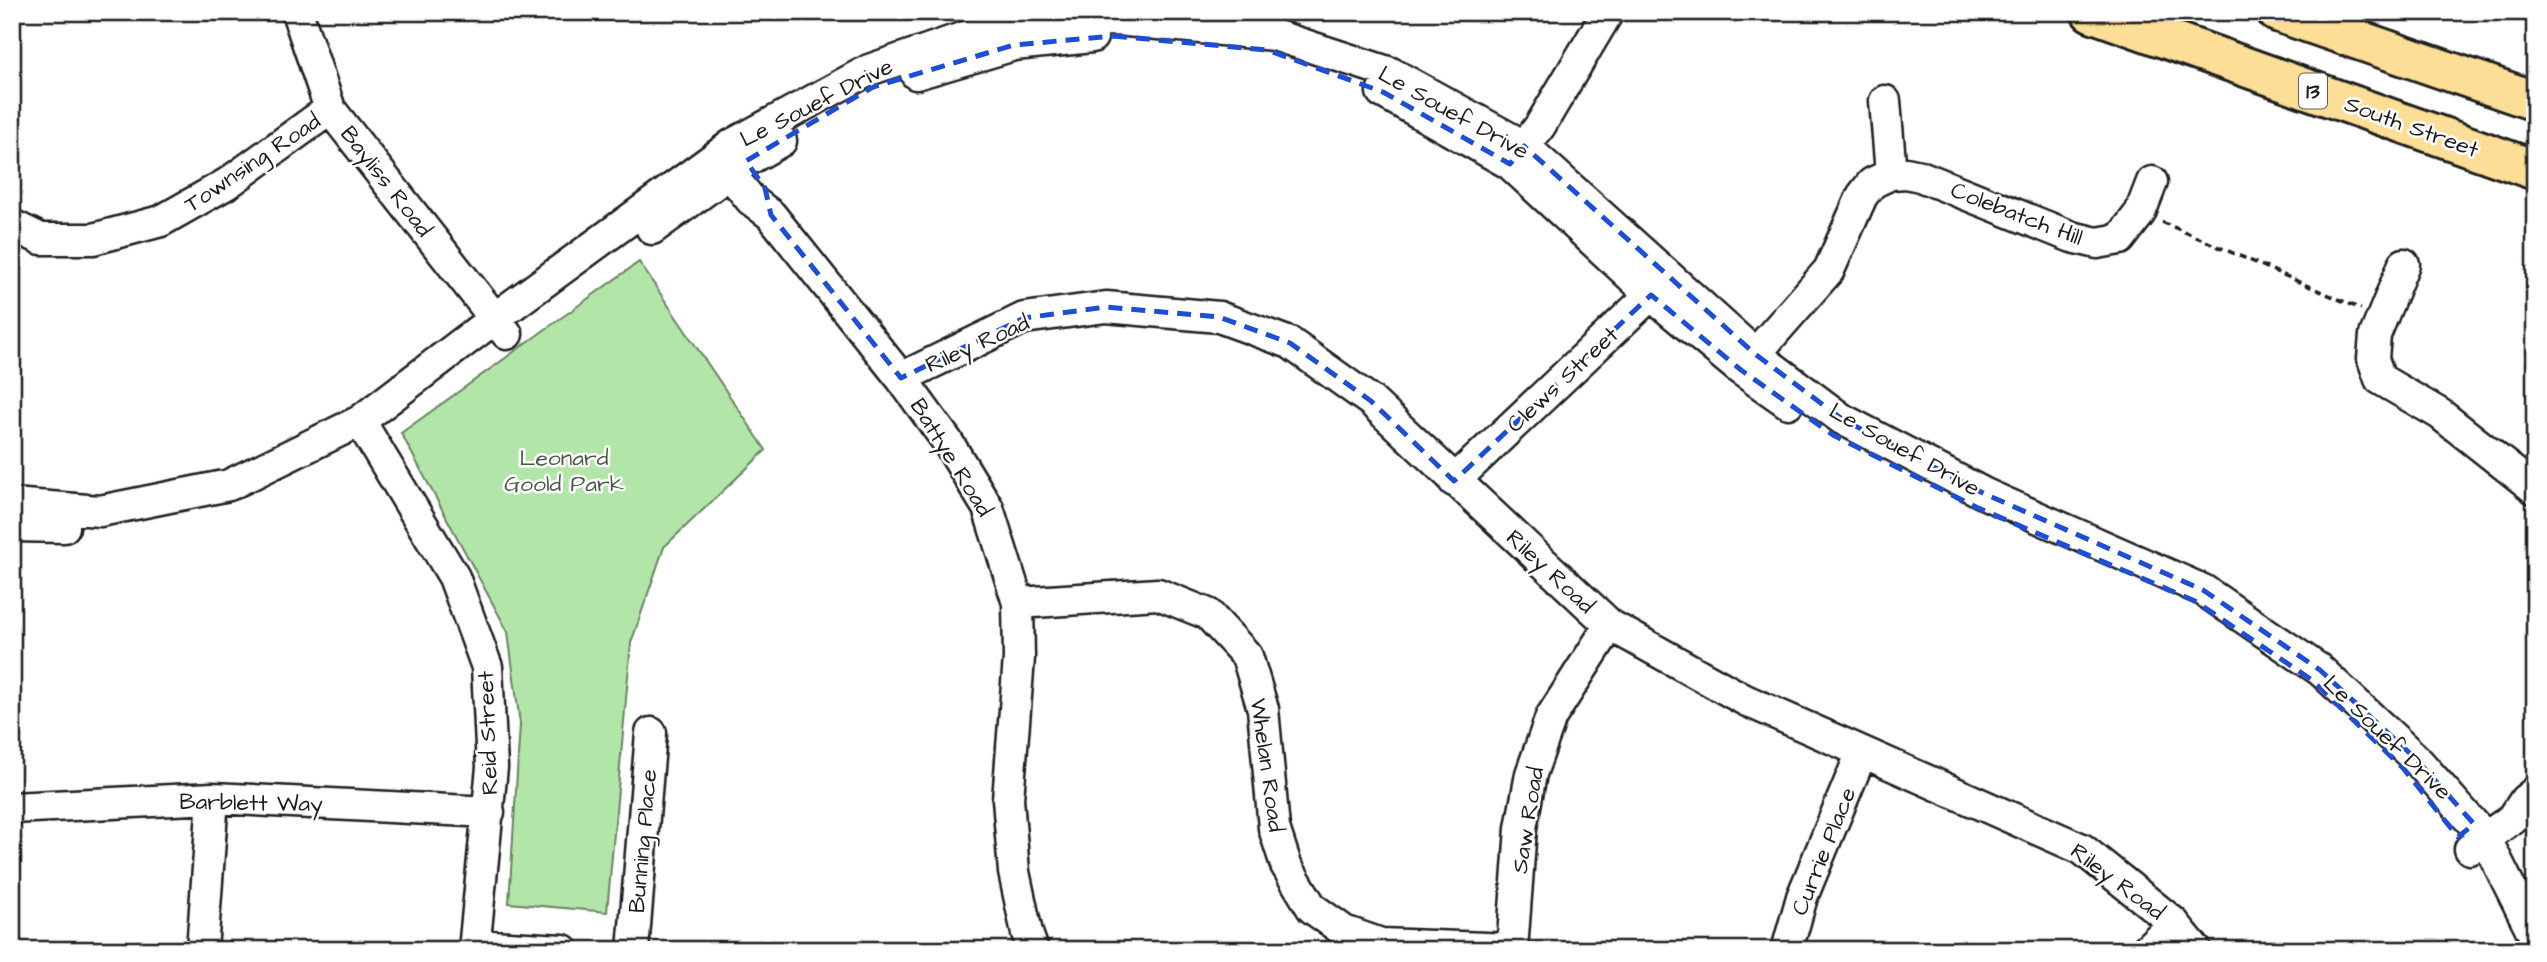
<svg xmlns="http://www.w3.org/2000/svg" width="2547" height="962" font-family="'Architects Daughter',sans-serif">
	<rect width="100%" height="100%" fill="#fff"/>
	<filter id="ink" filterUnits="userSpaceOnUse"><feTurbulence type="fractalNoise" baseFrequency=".0143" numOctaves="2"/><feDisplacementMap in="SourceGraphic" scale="14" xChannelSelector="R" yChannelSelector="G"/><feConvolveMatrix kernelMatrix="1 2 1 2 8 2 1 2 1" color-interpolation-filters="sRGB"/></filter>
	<g filter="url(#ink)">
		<path fill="#b2e6a8" stroke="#678162" stroke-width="2" d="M 639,262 L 766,450 L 664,547 L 631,643 L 607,912 L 509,903 L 520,724 L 508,632 L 401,433 Z"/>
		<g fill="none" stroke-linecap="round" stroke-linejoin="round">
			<g stroke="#1c1c1c" stroke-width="35">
				<path id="minor" d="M 297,12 L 330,109 L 507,334
					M 916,74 L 1014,45 L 1092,37
					M 1382,92 L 1510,164 L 1651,295 L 1741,370 L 1788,403
					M 718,159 L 751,200 L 771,215 L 901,378 L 947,441 L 988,508 L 1018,603 L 1019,658 L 1008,799 L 1014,872 L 1027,933 L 1033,950
					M 1513,161 L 1540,126 L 1608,12
					M 1891,174 L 1906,173 L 1920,176 L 2072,237 L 2097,243 L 2120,239 L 2140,213 L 2152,182
					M 12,225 L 41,239 L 93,239 L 161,221 L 228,183 L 330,109
					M 652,229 L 746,161 L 781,141
					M 2404,264 L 2375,335 L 2373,359 L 2380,379 L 2440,414 L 2535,489
					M 1743,368 L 1829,270 L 1862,196 L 1872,183 L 1891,174 L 1885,101
					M 901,378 L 1024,318 L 1106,307 L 1219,317 L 1290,343 L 1371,401 L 1610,625 L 1745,700 L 2082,849 L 2174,923 L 2196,950
					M 360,421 L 454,577 L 487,667 L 492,767 L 474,950
					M 1454,481 L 1664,282
					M 12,504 L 100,511 L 229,485 L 360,421 L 495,318 L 733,144 L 869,70 L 1011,21 L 1116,20 L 1274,35 L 1391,73 L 1524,146 L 1755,354 L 1842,419 L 1985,494 L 2203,590 L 2320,670 L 2416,759 L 2485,837 L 2535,937
					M 12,526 L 64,527
					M 1018,603 L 1158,594 L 1208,614 L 1247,656 L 1263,709 L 1274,828 L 1286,865 L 1312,908 L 1344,931 L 1381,944 L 1512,949
					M 12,808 L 213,798 L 489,812
					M 2470,849 L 2513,818 L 2525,800 L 2535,792
					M 475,945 L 563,950
					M 202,950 L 213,798
					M 633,950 L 651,733
					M 1512,950 L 1521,828 L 1531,774 L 1551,717 L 1610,625
					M 1787,950 L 1802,897 L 1862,752
					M 2146,950 L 2174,923"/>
			</g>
			<g stroke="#1c1c1c" stroke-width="44">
				<path id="highway" d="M 2091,12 L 2535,170
					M 2277,12 L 2535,101"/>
			</g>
			<path stroke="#1c1c1c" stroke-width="3.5" stroke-dasharray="7 5" stroke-linecap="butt" d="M 2162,222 L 2361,309"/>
			<use href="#minor" stroke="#fff" stroke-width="30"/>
			<use href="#highway" stroke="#fcde96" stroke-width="38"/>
		</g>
	</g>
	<path fill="none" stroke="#1d4ed8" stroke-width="5" stroke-dasharray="14 9" stroke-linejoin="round" d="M 1113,36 L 1267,50 L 1383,92 L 1510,164 L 1524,146 L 1755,354 L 1842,419 L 1985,494 L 2203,590 L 2320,670 L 2416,759 L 2474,824 L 2458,837 L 2403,768 L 2312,680 L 2195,601 L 1976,507 L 1833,435 L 1741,370 L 1651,295 L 1454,481 L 1371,401 L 1290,343 L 1219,317 L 1106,307 L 1024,318 L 901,378 L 771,215 L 765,188 L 746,161 L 873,87 L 1014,45 Z"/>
	<g text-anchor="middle" stroke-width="5" stroke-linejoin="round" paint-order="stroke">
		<rect fill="#fff" stroke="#606060" stroke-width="2" x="2299" y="73.5" width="28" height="35" rx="5"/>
		<g font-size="21" font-weight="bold" fill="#1c1c1c">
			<text x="2313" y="98">13</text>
		</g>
		<g font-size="23" fill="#1c1c1c" stroke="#fff">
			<text transform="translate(816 102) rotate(-27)" y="8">Le Souef Drive</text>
			<text transform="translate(1454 112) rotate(29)" y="8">Le Souef Drive</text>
			<text transform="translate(2412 126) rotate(20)" y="8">South Street</text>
			<text transform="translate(252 162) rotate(-34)" y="8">Townsing Road</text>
			<text transform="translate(387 181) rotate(52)" y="8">Bayliss Road</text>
			<text transform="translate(2017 213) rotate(21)" y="8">Colebatch Hill</text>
			<text transform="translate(977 343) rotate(-24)" y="8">Riley Road</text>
			<text transform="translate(1562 379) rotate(-43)" y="8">Clews Street</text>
			<text transform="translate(1905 449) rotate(29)" y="8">Le Souef Drive</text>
			<text transform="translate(952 457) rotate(58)" y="8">Battye Road</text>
			<text transform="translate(1551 571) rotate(43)" y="8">Riley Road</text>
			<text transform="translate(487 733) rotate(-92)" y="8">Reid Street</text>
			<text transform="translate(2388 737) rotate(44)" y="8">Le Souef Drive</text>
			<text transform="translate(1268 765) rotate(82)" y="8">Whelan Road</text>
			<text transform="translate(251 802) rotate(1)" y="8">Barblett Way</text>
			<text transform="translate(1527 820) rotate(-81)" y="8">Saw Road</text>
			<text transform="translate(642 841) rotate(-85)" y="8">Bunning Place</text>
			<text transform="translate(1823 851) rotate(-68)" y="8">Currie Place</text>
			<text transform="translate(2118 881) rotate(37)" y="8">Riley Road</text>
		</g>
		<g font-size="23" fill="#495946" stroke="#fff">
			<text x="564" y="465">Leonard<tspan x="564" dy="26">Goold Park</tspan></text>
		</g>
	</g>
	<rect width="2547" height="962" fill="none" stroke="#fff" stroke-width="42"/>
	<rect x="21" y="21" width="2505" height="920" fill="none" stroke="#1c1c1c" stroke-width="2.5" filter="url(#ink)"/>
</svg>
